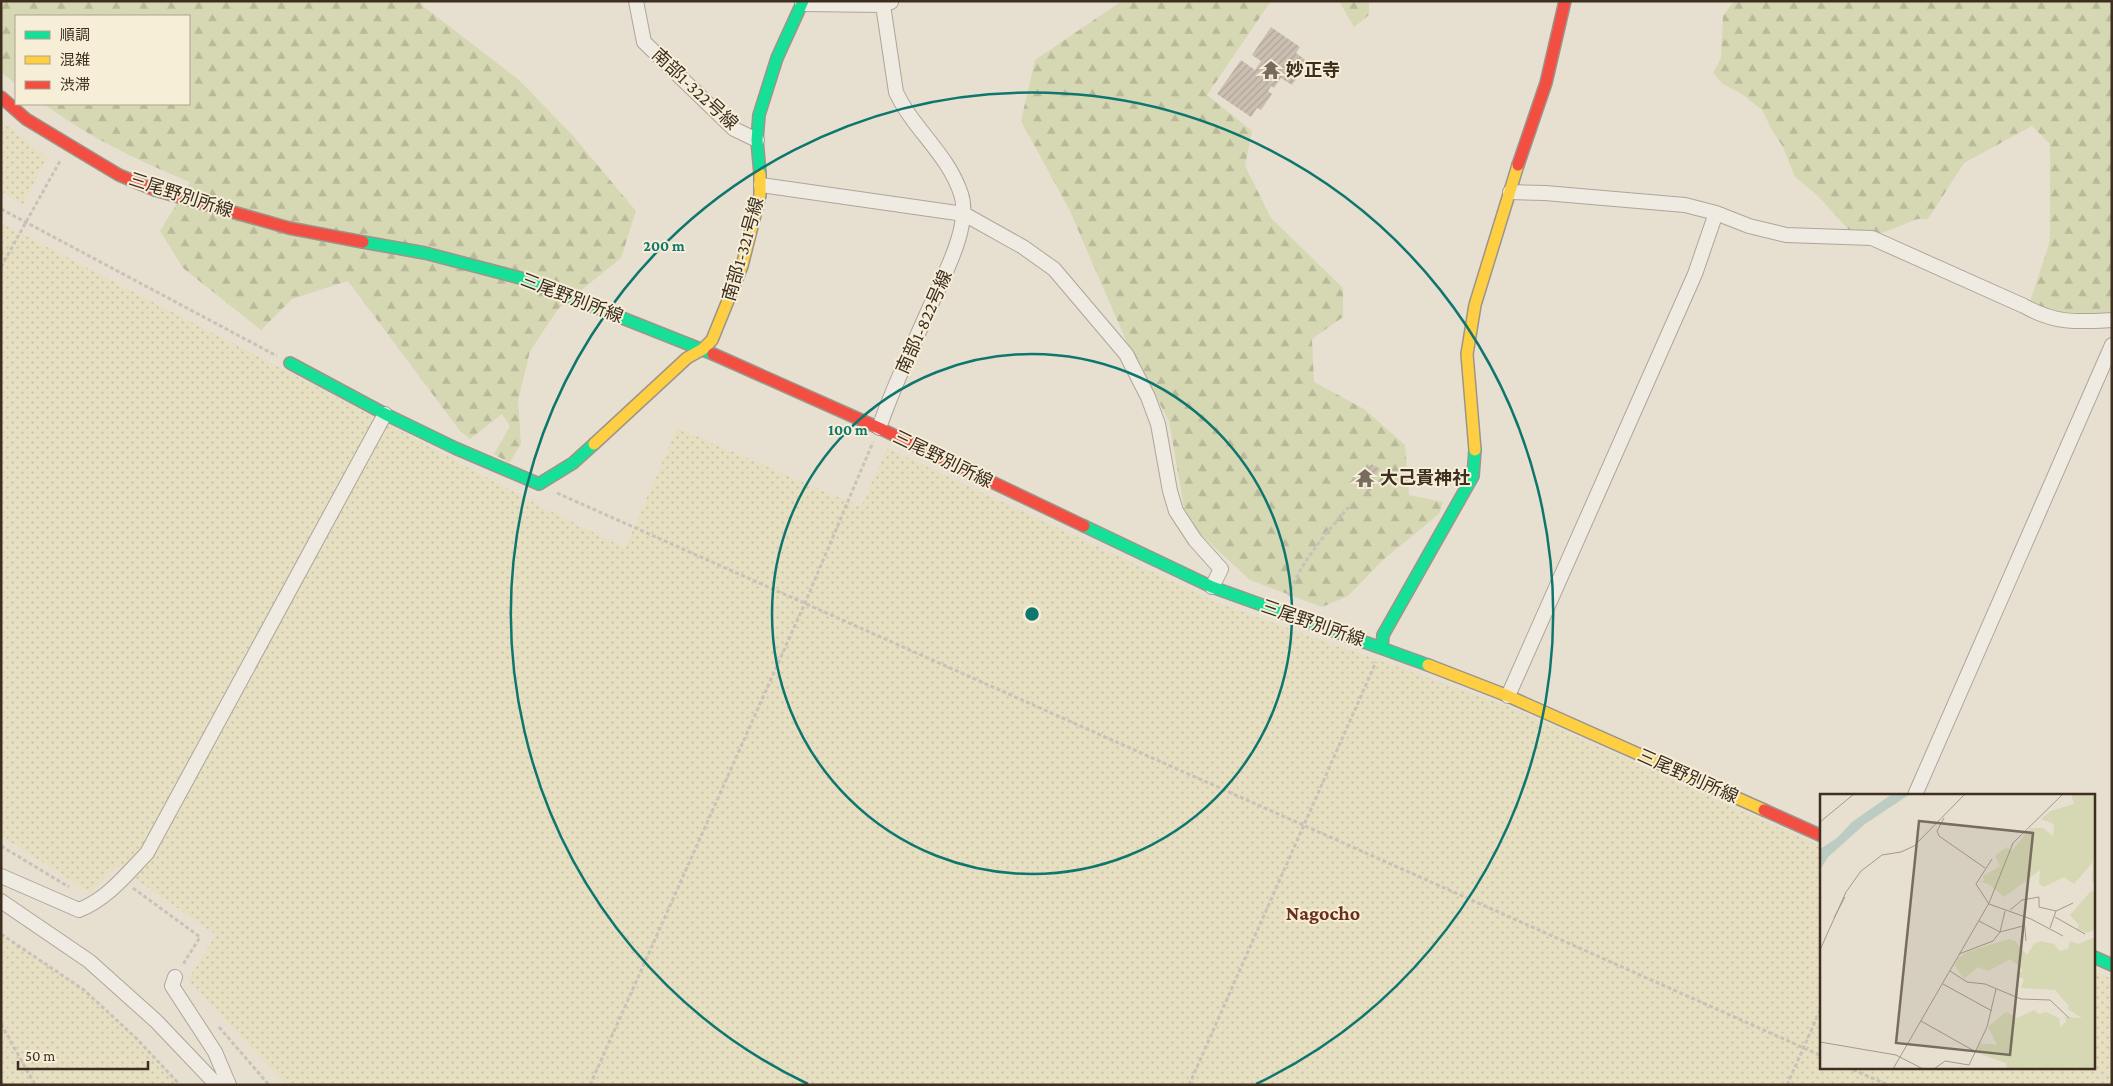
<svg xmlns="http://www.w3.org/2000/svg" width="2113" height="1086" font-family="'Crimson Pro','Noto Sans JP',serif">
	<defs>
		<pattern id="farmland-dots" width="8" height="8" patternUnits="userSpaceOnUse" patternTransform="scale(1.25)"><rect width="8" height="8" fill="#e6dfc2"/><path d="M2 2h.1M6 6h.1" fill="none" stroke="#c6c0a6" stroke-width="1.8" stroke-linecap="round"/></pattern>
		<pattern id="forest-firs" width="22" height="20" patternUnits="userSpaceOnUse" patternTransform="scale(1.25)"><rect width="22" height="20" fill="#d6d7b3"/><path d="M5 1l3.5 6h-7zM16 11l3.5 6h-7z" fill="#b9b99a"/></pattern>
		<pattern id="building-hatch" width="6" height="6" patternUnits="userSpaceOnUse" patternTransform="scale(1.25)"><rect width="6" height="6" fill="#cbbfb2"/><path d="M-1 1l2-2M0 6l6-6M5 7l2-2" fill="none" stroke="#afa499"/></pattern>
	</defs>
	<rect width="100%" height="100%" fill="#e7e0d1"/>
	<path fill="url(#farmland-dots)" d="M 1,121 L 47,157 L 23,204 L 1,192 Z
		M 1,223 L 367,413 L 544,508 L 625,548 L 677,428 L 861,507 L 887,448 L 1221,604 L 1510,707 L 1822,847 L 1822,1067 L 2094,1067 L 2094,971 L 2112,979 L 2112,1085 L 286,1085 L 188,980 L 216,935 L 117,866 L 91,893 L 1,836 Z
		M 1,935 L 84,990 L 136,1038 L 180,1085 L 1,1085 Z"/>
	<path fill="url(#forest-firs)" d="M 1,1 L 420,1 L 424,7 L 519,80 L 574,137 L 636,211 L 621,258 L 558,309 L 530,351 L 518,401 L 521,444 L 509,463 L 494,454 L 510,426 L 502,414 L 470,439 L 460,431 L 348,281 L 292,299 L 261,330 L 183,268 L 160,231 L 190,182 C 138,161 89,137 44,104 L 189,104 L 189,16 L 16,16 L 16,84 L 1,72 Z
		M 1122,1 L 1271,1 L 1207,95 L 1252,131 L 1245,166 L 1271,218 L 1343,288 L 1343,317 L 1312,339 L 1314,382 L 1364,409 L 1405,445 L 1409,495 L 1443,502 L 1439,514 L 1383,560 L 1348,596 L 1322,607 L 1250,580 L 1199,533 L 1184,508 L 1169,421 L 1129,347 L 1069,209 L 1021,121 L 1035,60 Z
		M 1339,1 L 1369,1 L 1369,15 L 1354,27 Z
		M 1734,1 L 2112,1 L 2112,312 L 2068,317 L 2029,305 L 2050,241 L 2050,144 L 2032,126 L 1964,163 L 1928,219 L 1917,219 L 1877,235 L 1849,230 L 1818,196 L 1795,177 L 1783,147 L 1772,130 L 1762,110 L 1742,94 L 1723,84 L 1713,73 L 1721,58 L 1723,16 Z"/>
	<path fill="url(#building-hatch)" d="M 1271,27 L 1300,47 L 1296,53 L 1308,62 L 1292,85 L 1281,78 L 1274,88 L 1271,86 L 1268,91 L 1272,94 L 1261,110 L 1257,108 L 1251,117 L 1217,94 L 1241,60 L 1255,70 L 1261,61 L 1252,55 Z
		M 1371,464 L 1380,469 L 1373,479 L 1376,481 L 1370,491 L 1355,482 L 1361,472 L 1365,474 Z"/>
	<g fill="none" stroke-linecap="round" stroke-linejoin="round">
		<g stroke="#ada599" stroke-width="16">
			<path id="street" d="M 636,1 L 644,42 L 734,129 L 757,140
				M 802,4 L 883,5 L 891,2
				M 761,185 L 964,214 L 1023,247 L 1054,269 L 1126,354 L 1148,397 L 1158,424 L 1170,491 L 1176,511 L 1195,540 L 1221,569 L 1212,587
				M 1510,192 L 1545,193 L 1685,205 L 1716,213 L 1749,226 L 1786,235 L 1872,238 L 2024,306 C 2056,324 2077,322 2112,320
				M 879,428 C 893,387 912,348 929,309 C 942,279 972,226 961,194 C 948,154 913,129 896,92 L 883,5
				M 1508,696 L 1695,274 L 1716,213
				M 1915,795 L 2112,345
				M 1,876 L 79,910 C 107,899 126,875 147,853 L 385,414
				M 1,901 L 89,961 L 156,1021 L 217,1085
				M 175,977 L 172,986 L 215,1052 L 229,1085"/>
		</g>
		<g stroke="#9c958a" stroke-width="14">
			<path id="fast" d="M 760,174 L 757,140 L 759,115 L 777,58 L 803,1
				M 363,242 L 425,253 L 524,279 L 713,354
				M 290,363 L 385,414 L 455,448 L 539,484 L 573,463 L 594,444
				M 1084,526 L 1212,587 L 1428,665
				M 1382,647 L 1383,635 L 1473,476 L 1475,450
				M 2094,957 L 2112,965"/>
		</g>
		<g stroke="#9c958a" stroke-width="14">
			<path id="slow" d="M 594,444 L 687,358 L 703,349 L 712,340 L 742,266 L 760,195 L 760,174
				M 1475,450 L 1467,354 L 1475,305 L 1518,165
				M 1428,665 L 1508,696 L 1764,810"/>
		</g>
		<g stroke="#9c958a" stroke-width="14">
			<path id="jam" d="M 1,97 L 26,119 L 69,145 L 119,175 L 155,190 L 289,228 L 363,242
				M 1518,165 L 1546,83 L 1565,1
				M 713,354 L 879,428 L 1084,526
				M 1764,810 L 1822,836"/>
		</g>
		<path stroke="#c8c2b9" stroke-width="3" stroke-dasharray="4 2.5" stroke-linecap="butt" d="M 1,209 L 277,356
			M 1,267 L 60,161
			M 557,493 L 1822,1056
			M 1289,596 C 1300,561 1328,532 1351,504
			M 1,846 L 69,887
			M 133,888 L 200,937 L 182,966
			M 1,934 L 84,990 L 136,1038 L 180,1085
			M 1,1024 L 35,1085
			M 219,1027 L 269,1085
			M 1847,1067 L 1888,1085
			M 590,1085 L 805,603 L 873,442
			M 1189,1085 L 1376,662
			M 1787,1085 L 1822,1006"/>
		<use href="#street" stroke="#efebe3" stroke-width="14"/>
		<use href="#fast" stroke="#16e098" stroke-width="11"/>
		<use href="#slow" stroke="#ffcf43" stroke-width="11"/>
		<use href="#jam" stroke="#f24e42" stroke-width="11"/>
	</g>
	<g fill="none" stroke="#0f766e" stroke-width="2.5">
		<circle cx="1032" cy="614" r="260"/>
		<path d="M808 1084A521 521 0 1 1 1256 1084"/>
	</g>
	<defs>
		<g id="temple-bare" transform="scale(1.5)"><path d="M0-6L5-2H3V0L6.5 2.5H4V6H1.5V3h-3V6H-4V2.5H-6.5L-3 0V-2H-5Z" fill="#786c5e" stroke="#f7eed8" stroke-width="2.5" paint-order="stroke"/></g>
	</defs>
	<g fill-rule="evenodd">
		<use href="#temple-bare" x="1271" y="70"/>
		<use href="#temple-bare" x="1365" y="478"/>
	</g>
	<g text-anchor="middle" stroke-width="4" stroke-linejoin="round" paint-order="stroke">
		<g font-size="18" font-weight="bold" fill="#3d2e20" stroke="#f7eed8" text-anchor="start">
			<text x="1286" y="76">妙正寺</text>
			<text x="1380" y="484">大己貴神社</text>
		</g>
		<g font-size="18" fill="#3d2e20" stroke="#f7eed8">
			<text transform="translate(695 89) rotate(43)" y="6">南部1-322号線</text>
			<text transform="translate(181 195) rotate(18)" y="6">三尾野別所線</text>
			<text transform="translate(743 249) rotate(-74)" y="6">南部1-321号線</text>
			<text transform="translate(572 298) rotate(21)" y="6">三尾野別所線</text>
			<text transform="translate(924 322) rotate(-66)" y="6">南部1-822号線</text>
			<text transform="translate(943 459) rotate(26)" y="6">三尾野別所線</text>
			<text transform="translate(1313 623) rotate(19)" y="6">三尾野別所線</text>
			<text transform="translate(1688 776) rotate(24)" y="6">三尾野別所線</text>
		</g>
		<g font-size="20" font-weight="bold" fill="#6b2e1e" stroke="#f7eed8">
			<text x="1323" y="920">Nagocho</text>
		</g>
	</g>
	<g transform="translate(1820 794)">
		<rect width="275" height="275" fill="#e7e0d1"/>
		<path d="M 251,0 L 275,0 L 275,89 L 272,87 L 273,68 L 254,90 L 244,83 L 224,93 L 219,90 L 220,76 L 184,103 L 170,91 L 159,87 L 164,87 L 163,82 L 180,72 L 175,63 L 178,59 L 187,53 L 192,57 L 210,34 L 223,34 L 233,42 L 234,30 L 221,25 L 231,17 L 254,10 ZM 271,97 L 275,98 L 275,136 L 266,139 L 257,135 L 259,131 L 250,121 ZM 275,143 L 275,275 L 187,275 L 186,269 L 157,259 L 159,249 L 177,251 L 168,233 L 186,218 L 197,224 L 214,216 L 219,220 L 226,218 L 239,224 L 240,233 L 246,228 L 245,223 L 262,224 L 248,215 L 249,212 L 235,196 L 201,194 L 204,185 L 195,181 L 203,176 L 190,165 L 168,177 L 158,173 L 144,185 L 135,171 L 138,164 L 147,158 L 189,145 L 195,147 L 207,161 L 214,150 L 221,147 L 234,150 L 240,157 L 248,155 L 250,147 L 258,150 Z" fill="#d6d7b3"/>
		<path d="M 72,0 L 90,0 L 45,30 L 8,63 L 0,76 L 0,55 L 17,44 L 32,28 Z" fill="#bcccc2"/>
		<path fill="none" stroke="#a3998a" stroke-width="1" d="M 124,24 L 117,37 L 119,42 L 165,74M 0,28 L 34,0M 172,65 L 156,90 L 169,110 L 211,125 L 243,142M 190,116 L 202,106 L 219,103 L 219,113 L 236,117 L 230,134M 236,117 L 253,109M 235,123 L 265,140M 14,124 L 25,103M 204,124 L 206,147M 159,127 L 180,138M 180,138 L 203,132M 0,156 L 26,98 L 41,77 L 62,61 L 81,58 L 94,52 L 145,0M 139,160 L 173,147 L 180,138 L 185,117M 130,177 L 147,188 L 165,190 L 201,205 L 230,206 L 249,224M 123,190 L 172,217M 101,227 L 156,258M 0,248 L 76,261 L 103,275M 73,275 L 169,109 L 193,49 L 243,0M 114,275 L 125,267 L 149,271 L 167,233 L 176,195"/>
		<path fill="#786c5e" fill-opacity="0.15" stroke="#786c5e" stroke-width="2.5" d="M 99,27 L 213,39 L 190,261 L 76,249 Z"/>
		<rect width="275" height="275" fill="none" stroke="#3d2e20" stroke-width="2.5"/>
	</g>
	<circle cx="1032" cy="614" r="8" fill="#0f766e" stroke="#f7eed8" stroke-width="2.5"/>
	<g font-size="15" text-anchor="middle" font-weight="bold" fill="#0f766e" stroke="#f7eed8" stroke-width="4" stroke-linejoin="round" paint-order="stroke">
		<text x="664" y="251">200 m</text>
		<text x="848" y="435">100 m</text>
	</g>
	<rect width="2113" height="1086" fill="none" stroke="#3d2e20" stroke-width="5"/>
	<rect x="15" y="15" width="175" height="90" fill="#f7eed8" stroke="#ada18e"/>
	<rect x="25" y="31" width="25" height="8" fill="#16e098" stroke="#ada18e"/>
	<text x="60" y="40" font-size="15" fill="#3d2e20">順調</text>
	<rect x="25" y="56" width="25" height="8" fill="#ffcf43" stroke="#ada18e"/>
	<text x="60" y="65" font-size="15" fill="#3d2e20">混雑</text>
	<rect x="25" y="81" width="25" height="8" fill="#f24e42" stroke="#ada18e"/>
	<text x="60" y="90" font-size="15" fill="#3d2e20">渋滞</text>
	<path d="M18 1061v8h130v-8" fill="none" stroke="#3d2e20" stroke-width="2.5"/>
	<text x="25" y="1061" font-size="15" fill="#3d2e20" stroke="#f7eed8" stroke-width="4" paint-order="stroke">50 m</text>
</svg>
